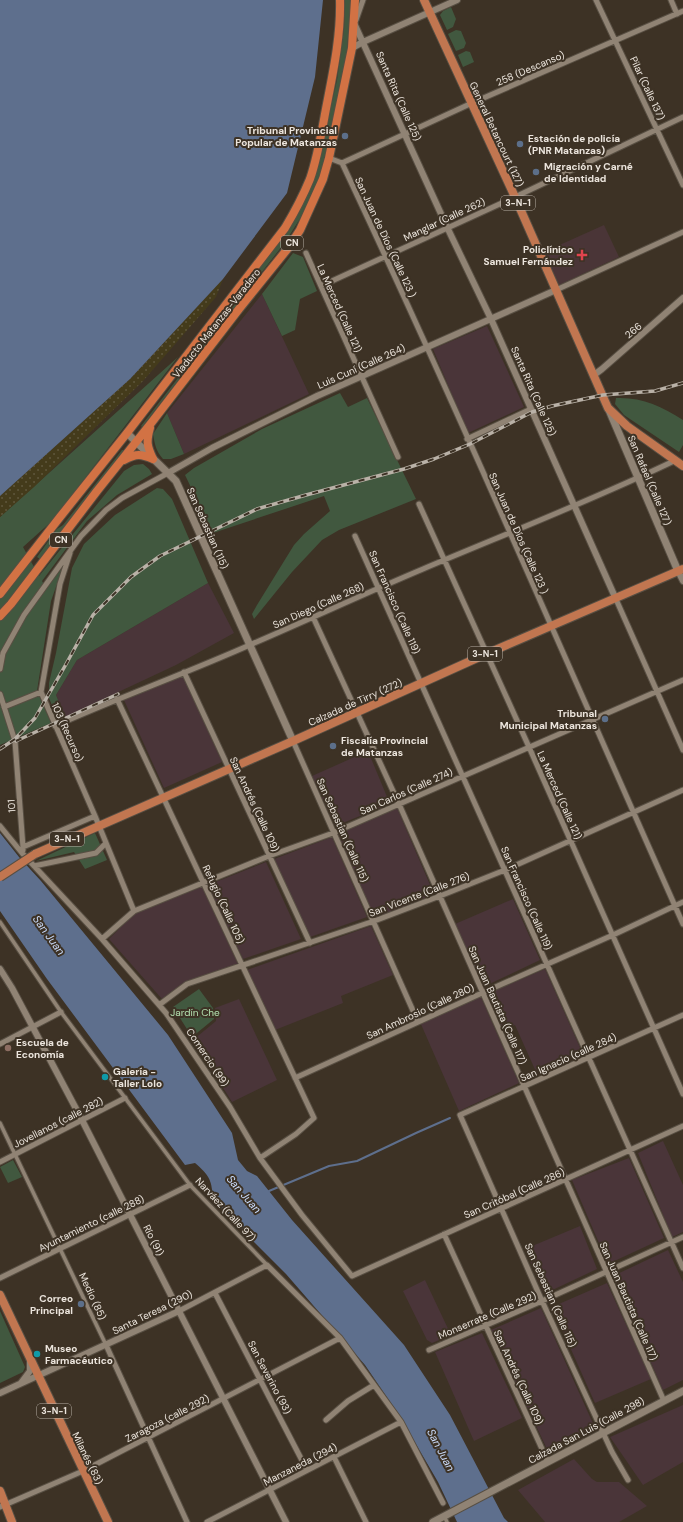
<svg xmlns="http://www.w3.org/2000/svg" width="683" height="1522" font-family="'DM Sans',sans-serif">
	<defs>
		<pattern id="sand-dots" width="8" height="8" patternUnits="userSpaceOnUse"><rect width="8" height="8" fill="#443b1b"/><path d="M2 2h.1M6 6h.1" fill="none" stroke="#5f573c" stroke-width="1.8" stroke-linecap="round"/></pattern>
	</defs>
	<rect width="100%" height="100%" fill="#3d3225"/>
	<path fill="#4a3539" d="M 262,294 L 309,394 L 184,454 L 167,413 Z
		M 487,326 L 524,407 L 468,433 L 433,349 Z
		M 208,583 L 234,633 L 176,665 L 65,717 L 56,695 L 77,660 Z
		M 182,674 L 222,762 L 164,788 L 124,700 Z
		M 368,751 L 390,804 L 335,826 L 312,776 Z
		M 397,808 L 434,894 L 374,919 L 336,834 Z
		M 332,837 L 367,917 L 310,937 L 274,859 Z
		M 266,862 L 301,939 L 243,959 L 208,885 Z
		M 202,887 L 238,964 L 189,981 L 162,999 L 109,939 L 136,912 Z
		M 513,899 L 540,960 L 483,987 L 455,924 Z
		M 371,926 L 393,975 L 341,996 L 343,1003 L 275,1030 L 247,970 Z
		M 545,969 L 583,1054 L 537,1074 L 515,1025 L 503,1031 L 486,994 Z
		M 480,995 L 519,1083 L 459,1111 L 420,1022 Z
		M 239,999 L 277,1080 L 232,1102 L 193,1040 L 216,1021 L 215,1008 Z
		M 663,1141 L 683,1185 L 683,1232 L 672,1237 L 638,1153 Z
		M 629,1158 L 664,1238 L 608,1264 L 572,1180 Z
		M 580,1226 L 597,1269 L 544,1294 L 525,1249 Z
		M 668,1250 L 683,1282 L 683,1380 L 663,1390 L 613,1276 Z
		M 425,1280 L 451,1335 L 432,1343 L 427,1340 L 403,1291 Z
		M 607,1283 L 651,1379 L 595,1403 L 552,1307 Z
		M 541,1308 L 595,1428 L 547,1449 L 491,1330 Z
		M 482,1333 L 522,1418 L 474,1441 L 435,1352 Z
		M 683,1405 L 683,1462 L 643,1485 L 610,1437 Z
		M 574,1459 L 592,1479 L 597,1482 L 619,1482 L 647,1506 L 619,1522 L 545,1522 L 518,1490 Z"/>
	<path fill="#4a3537" d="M 604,225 L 619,257 L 559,285 L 544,252 Z"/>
	<path fill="#41583f" d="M 345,0 L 351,0 L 347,50 L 333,124 L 320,175 L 301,217 L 286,241 L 142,427 L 141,426 L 198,352 L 206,337 L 282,238 L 303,204 L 316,172 L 337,80 L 344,29 Z
		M 451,7 L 456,19 L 453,27 L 447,30 L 440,15 L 443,11 Z
		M 456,30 L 461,31 L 466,43 L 464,48 L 456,51 L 448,34 Z
		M 466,51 L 470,52 L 474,62 L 463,67 L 458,55 Z
		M 293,253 L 303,257 L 317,291 L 300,299 L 295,330 L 282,336 L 262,294 Z
		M 178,357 L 52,521 L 23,547 L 39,576 L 124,471 L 134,465 L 143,464 L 149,469 L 152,474 L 117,495 L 87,521 L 42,581 L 46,588 L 63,567 L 51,601 L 37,691 L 51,723 L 0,745 L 0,517 Z
		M 340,393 L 348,407 L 367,398 L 416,499 L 339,530 L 322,540 L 292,572 L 254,619 L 252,614 L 257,605 L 294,545 L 304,534 L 330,511 L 324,496 L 213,533 L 185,475 L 194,468 L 262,429 Z
		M 616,398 C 642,397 661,406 683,420 L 683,445 L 679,452 L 624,415 L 615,404 Z
		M 167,413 L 184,454 L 171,459 L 163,459 C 156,451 155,445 153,434 Z
		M 122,450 L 124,450 L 40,559 L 37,557 L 57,529 L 63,525 Z
		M 157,488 L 163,489 L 172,499 L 208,583 L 77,660 L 56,695 L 65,717 L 58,720 L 49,698 L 49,683 L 56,653 L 72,568 L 84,544 L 115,515 Z
		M 95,833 L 107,860 L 85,869 L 74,852 L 36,861 Z
		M 199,989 L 213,1008 L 214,1019 L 192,1037 L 173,1007 Z
		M 13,1160 L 22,1177 L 8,1183 L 0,1167 Z
		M 0,1311 L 25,1367 L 23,1372 L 0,1383 Z"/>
	<path fill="url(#sand-dots)" d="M 223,279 L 216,297 L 143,381 L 34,487 L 0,517 L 0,496 L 130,379 Z"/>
	<path fill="#5e6f8d" d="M 0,0 L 323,0 L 315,77 L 287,193 L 223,279 L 130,379 L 0,496 Z
		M 0,833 L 19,857 L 41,881 L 168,1035 L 232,1133 L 238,1160 L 247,1171 L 257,1176 L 292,1220 L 404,1345 L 450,1415 L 504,1518 L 508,1522 L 457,1522 L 438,1482 L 399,1415 L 365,1365 L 286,1274 L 212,1200 C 213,1182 210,1176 195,1163 L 185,1165 L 47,979 L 0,911 Z"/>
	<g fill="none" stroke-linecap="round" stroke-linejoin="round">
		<path stroke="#5e6f8d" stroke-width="2" d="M 269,1191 L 329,1166 L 357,1161 L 416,1133 L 450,1118"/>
		<g stroke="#584f43" stroke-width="5.5">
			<path id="pedestrian" d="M 0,922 L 61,1012 L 190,1185 L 267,1265
				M 0,1123 L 106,1345
				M 444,1516 L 447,1522"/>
		</g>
		<g stroke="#584f43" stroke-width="7">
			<path id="minor" d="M 596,0 L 683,185
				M 671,0 L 677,14
				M 356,20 L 363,0
				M 329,158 L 342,163 C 460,414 570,670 683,924
				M 342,163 L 472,103 L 683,11
				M 306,253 L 398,457
				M 321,286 L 515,197 L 683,117
				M 556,290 L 683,232
				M 467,439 L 531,409
				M 419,504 L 529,747 L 683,1094
				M 355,536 L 683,1268
				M 70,553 L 60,584 L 41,692 L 95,816 L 134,911
				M 615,597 L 683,750
				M 313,617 L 399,804 L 664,1401
				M 0,669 L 3,653 L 24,615 L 81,536 L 106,510 L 122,498 L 168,473
				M 184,672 L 310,943
				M 0,694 L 15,741 L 23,847
				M 117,699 L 314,1118 L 296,1134 L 260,1158
				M 4,707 L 41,692
				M 55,726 C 120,697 187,673 252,644 C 310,619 366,593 423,569 C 508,533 593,500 676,460
				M 293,741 L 418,1022
				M 0,826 L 22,853 L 102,939 L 166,1013 L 230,1107 L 260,1158 L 302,1215 L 352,1276 L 683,1126
				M 23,850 L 23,847 L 95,816
				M 34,866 L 96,853 L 106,843
				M 102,939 L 134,911 L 269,856 L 333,833 L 683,680
				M 159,1005 L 187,984 L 377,920 L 440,896 L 505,870 L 683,790
				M 0,1044 L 61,1012
				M 295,1078 L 482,993 L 613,935 L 683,902
				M 0,1162 L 125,1098
				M 444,1234 L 548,1462
				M 0,1278 L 190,1185
				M 215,1293 L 307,1470
				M 179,1311 L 267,1265 L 340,1338 L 401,1422 L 443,1503
				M 106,1345 L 187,1522
				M 429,1350 L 542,1301 L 683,1237
				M 326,1420 L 348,1401 L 374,1385
				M 334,1457 L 366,1522
				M 628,1480 L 612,1452 L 542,1301 L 460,1115 L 683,1015
				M 0,1507 L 83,1471 L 340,1338
				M 207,1522 L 401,1422"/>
		</g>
		<g stroke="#584f43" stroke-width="8">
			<path id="tertiary" d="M 354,23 L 447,227 L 491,319 L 615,597
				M 352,48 L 363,42 L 457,0
				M 594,375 L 602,369 L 683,298
				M 168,473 L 212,448 L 317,396 L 556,290
				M 678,571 L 683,581
				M 0,969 L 12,988 L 82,1120 L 286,1522
				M 21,1383 L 30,1371 L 30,1362
				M 0,1393 L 179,1311"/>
		</g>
		<g stroke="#584f43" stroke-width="9">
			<path id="secondary" d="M 609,410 L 678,571
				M 127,433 L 176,481 L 293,741
				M 433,1522 L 683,1391"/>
		</g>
		<g stroke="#584f43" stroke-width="10">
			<path id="primary" d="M 424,0 L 515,197 L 608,408 L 627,426 L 683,466
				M 35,854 L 293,741 L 486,654 L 683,569
				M 0,1295 L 108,1522
				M 0,1491 L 12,1522"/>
		</g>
		<g stroke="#584f43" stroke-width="10">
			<path id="trunk" d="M 150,428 C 146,442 147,446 153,459
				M 124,460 C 137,453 141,454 153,459
				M 0,594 L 60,517 L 127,433 L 285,228 C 294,213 303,196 310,179 C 317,159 321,136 325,114 C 332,77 341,39 340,0
				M 0,616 L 11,604 L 97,491 L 152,422 L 239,309 L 289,247 L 300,230 L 323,179 L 329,158 L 352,48 L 355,0"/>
		</g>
		<use href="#pedestrian" stroke="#908374" stroke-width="3.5"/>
		<use href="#minor" stroke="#908374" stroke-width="5"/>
		<use href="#tertiary" stroke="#908374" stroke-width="6"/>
		<use href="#secondary" stroke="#908374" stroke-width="7"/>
		<use href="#primary" stroke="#c17650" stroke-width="8"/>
		<use href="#trunk" stroke="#d27244" stroke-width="8"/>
		<g stroke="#b9b1a7" stroke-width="3.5">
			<path id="rail" d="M 16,741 L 118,694
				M 0,749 L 15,739 L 35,718 L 65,666 L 93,615 L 131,577 L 160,556 L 257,509 L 306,495 L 404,469 L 434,459 L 470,444 L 532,412 L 552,406 L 603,395 L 655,391 L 683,383"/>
		</g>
		<use href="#rail" stroke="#3d3225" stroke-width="2" stroke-dasharray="6" stroke-linecap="butt"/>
		<g stroke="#584f43" stroke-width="10" stroke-linecap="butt">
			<path id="primary-bridge" d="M 0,877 L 35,854"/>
		</g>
		<use href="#primary-bridge" stroke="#c17650" stroke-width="8"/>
	</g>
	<g fill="#5c6f8a" stroke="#3d3225" stroke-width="1.5">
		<circle cx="345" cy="136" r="4"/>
		<circle cx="520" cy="144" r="4"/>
		<circle cx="536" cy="172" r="4"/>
		<circle cx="605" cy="719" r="4"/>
		<circle cx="333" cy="746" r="4"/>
		<circle cx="81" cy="1304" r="4"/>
	</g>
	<path fill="#e0444e" stroke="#3d3225" stroke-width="1.5" d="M580 249h4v4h4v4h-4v4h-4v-4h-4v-4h4z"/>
	<circle fill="#8d6e63" stroke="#3d3225" stroke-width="1.5" cx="8" cy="1048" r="4"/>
	<g fill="#0f9aa8" stroke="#3d3225" stroke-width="1.5">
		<circle cx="105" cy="1077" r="4"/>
		<circle cx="37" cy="1354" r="4"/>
	</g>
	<g text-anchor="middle" stroke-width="4" stroke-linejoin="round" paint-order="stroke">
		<g fill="#3d3225" stroke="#b8afa6" stroke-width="1">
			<rect x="501" y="196" width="34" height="14" rx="3"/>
			<rect x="281" y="236" width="22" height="14" rx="3"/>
			<rect x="50" y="533" width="22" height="14" rx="3"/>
			<rect x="468" y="647" width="34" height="14" rx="3"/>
			<rect x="50" y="832" width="34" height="14" rx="3"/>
			<rect x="37" y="1404" width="34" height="14" rx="3"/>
		</g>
		<g font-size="9" font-weight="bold" fill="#ece5dd">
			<text x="518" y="206">3-N-1</text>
			<text x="292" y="246">CN</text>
			<text x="61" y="543">CN</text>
			<text x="485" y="657">3-N-1</text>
			<text x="67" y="842">3-N-1</text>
			<text x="54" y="1414">3-N-1</text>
		</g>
		<g font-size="10" fill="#ece5dd" stroke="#3d3225">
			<text transform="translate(530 68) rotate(-23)" y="4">258 (Descanso)</text>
			<text transform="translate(648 88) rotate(65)" y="4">Pilar (Calle 137)</text>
			<text transform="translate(399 96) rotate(66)" y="4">Santa Rita (Calle 125)</text>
			<text transform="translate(497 134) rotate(65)" y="4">General Betancourt (127)</text>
			<text transform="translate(444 219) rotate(-25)" y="4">Manglar (Calle 262)</text>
			<text transform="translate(386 237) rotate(65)" y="4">San Juan de Díos (Calle 123 )</text>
			<text transform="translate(340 308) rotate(66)" y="4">La Merced (Calle 121)</text>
			<text transform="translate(216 323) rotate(-52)" y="4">Viaducto Matanzas-Varadero</text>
			<text transform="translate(633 330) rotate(-40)" y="4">266</text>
			<text transform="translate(361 366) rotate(-24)" y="4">Luis Cuní (Calle 264)</text>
			<text transform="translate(534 391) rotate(66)" y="4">Santa Rita (Calle 125)</text>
			<text transform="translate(650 480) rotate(67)" y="4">San Rafael (Calle 127)</text>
			<text transform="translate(208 528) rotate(66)" y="4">San Sebastian (115)</text>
			<text transform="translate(519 533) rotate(66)" y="4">San Juan de Díos (Calle 123 )</text>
			<text transform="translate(395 602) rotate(66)" y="4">San Francisco (Calle 119)</text>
			<text transform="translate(318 605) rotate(-24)" y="4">San Diego (Calle 268)</text>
			<text transform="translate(355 702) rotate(-24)" y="4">Calzada de Tirry (272)</text>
			<text transform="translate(68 732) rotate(66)" y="4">103 (Recurso)</text>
			<text transform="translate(406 791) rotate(-24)" y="4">San Carlos (Calle 274)</text>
			<text transform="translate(560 795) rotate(66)" y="4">La Merced (Calle 121)</text>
			<text transform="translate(255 804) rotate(65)" y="4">San Andrés (Calle 109)</text>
			<text transform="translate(11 806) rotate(-94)" y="4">101</text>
			<text transform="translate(343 830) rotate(66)" y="4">San Sebastian (Calle 115)</text>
			<text transform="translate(419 894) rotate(-21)" y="4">San Vicente (Calle 276)</text>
			<text transform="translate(527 898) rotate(66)" y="4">San Francisco (Calle 119)</text>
			<text transform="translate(224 904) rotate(65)" y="4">Refugio (Calle 105)</text>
			<text transform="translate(498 1005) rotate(66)" y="4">San Juan Bautista (Calle 117)</text>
			<text transform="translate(420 1011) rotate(-25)" y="4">San Ambrosio (Calle 280)</text>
			<text transform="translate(208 1057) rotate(56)" y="4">Comercio (99)</text>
			<text transform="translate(568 1057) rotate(-24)" y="4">San Ignacio (calle 284)</text>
			<text transform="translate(58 1122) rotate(-27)" y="4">Jovellanos (calle 282)</text>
			<text transform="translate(514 1193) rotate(-24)" y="4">San Critóbal (Calle 286)</text>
			<text transform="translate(226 1209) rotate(47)" y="4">Narváez (Calle 97)</text>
			<text transform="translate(91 1223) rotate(-26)" y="4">Ayuntamiento (calle 288)</text>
			<text transform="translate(154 1240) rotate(63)" y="4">Río (91)</text>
			<text transform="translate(551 1295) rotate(66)" y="4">San Sebastian (Calle 115)</text>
			<text transform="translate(93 1296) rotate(65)" y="4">Medio (85)</text>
			<text transform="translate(629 1301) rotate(66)" y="4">San Juan Bautista (Calle 117)</text>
			<text transform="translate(152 1312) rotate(-26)" y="4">Santa Teresa (290)</text>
			<text transform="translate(487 1315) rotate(-23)" y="4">Monserrate (Calle 292)</text>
			<text transform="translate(270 1377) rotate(62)" y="4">San Severino (93)</text>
			<text transform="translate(519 1377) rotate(65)" y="4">San Andrés (Calle 109)</text>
			<text transform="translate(167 1418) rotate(-27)" y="4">Zaragoza (calle 292)</text>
			<text transform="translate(586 1430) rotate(-28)" y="4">Calzada San Luis (Calle 298)</text>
			<text transform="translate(88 1458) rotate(64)" y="4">Milanés (83)</text>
			<text transform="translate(300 1464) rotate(-27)" y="4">Manzaneda (294)</text>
		</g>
		<g font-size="10" font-weight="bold" fill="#ece5dd" stroke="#3d3225" text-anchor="start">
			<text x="337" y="134" text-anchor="end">Tribunal Provincial<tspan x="337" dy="12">Popular de Matanzas</tspan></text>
			<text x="528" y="142">Estación de policía<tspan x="528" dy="12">(PNR Matanzas)</tspan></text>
			<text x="544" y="170">Migración y Carné<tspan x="544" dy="12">de Identidad</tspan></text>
			<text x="573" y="253" text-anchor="end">Policlínico<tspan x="573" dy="12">Samuel Fernández</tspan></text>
			<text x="597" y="717" text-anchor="end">Tribunal<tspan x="597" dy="12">Municipal Matanzas</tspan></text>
			<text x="341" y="744">Fiscalía Provincial<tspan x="341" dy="12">de Matanzas</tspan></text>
			<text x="16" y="1046">Escuela de<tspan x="16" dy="12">Economía</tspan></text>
			<text x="113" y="1075">Galería -<tspan x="113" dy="12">Taller Lolo</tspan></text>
			<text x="73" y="1302" text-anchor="end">Correo<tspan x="73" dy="12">Principal</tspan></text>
			<text x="45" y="1352">Museo<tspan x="45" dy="12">Farmacéutico</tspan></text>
		</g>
		<g font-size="10" fill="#b3e0b0" stroke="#3d3225">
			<text x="195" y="1016">Jardín Che</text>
		</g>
		<g font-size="11" font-style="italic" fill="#cbddfd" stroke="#3d3225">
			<text transform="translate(49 935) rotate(54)" y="4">San Juan</text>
			<text transform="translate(244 1194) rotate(49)" y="4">San Juan</text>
			<text transform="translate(441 1450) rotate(62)" y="4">San Juan</text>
		</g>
	</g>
</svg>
